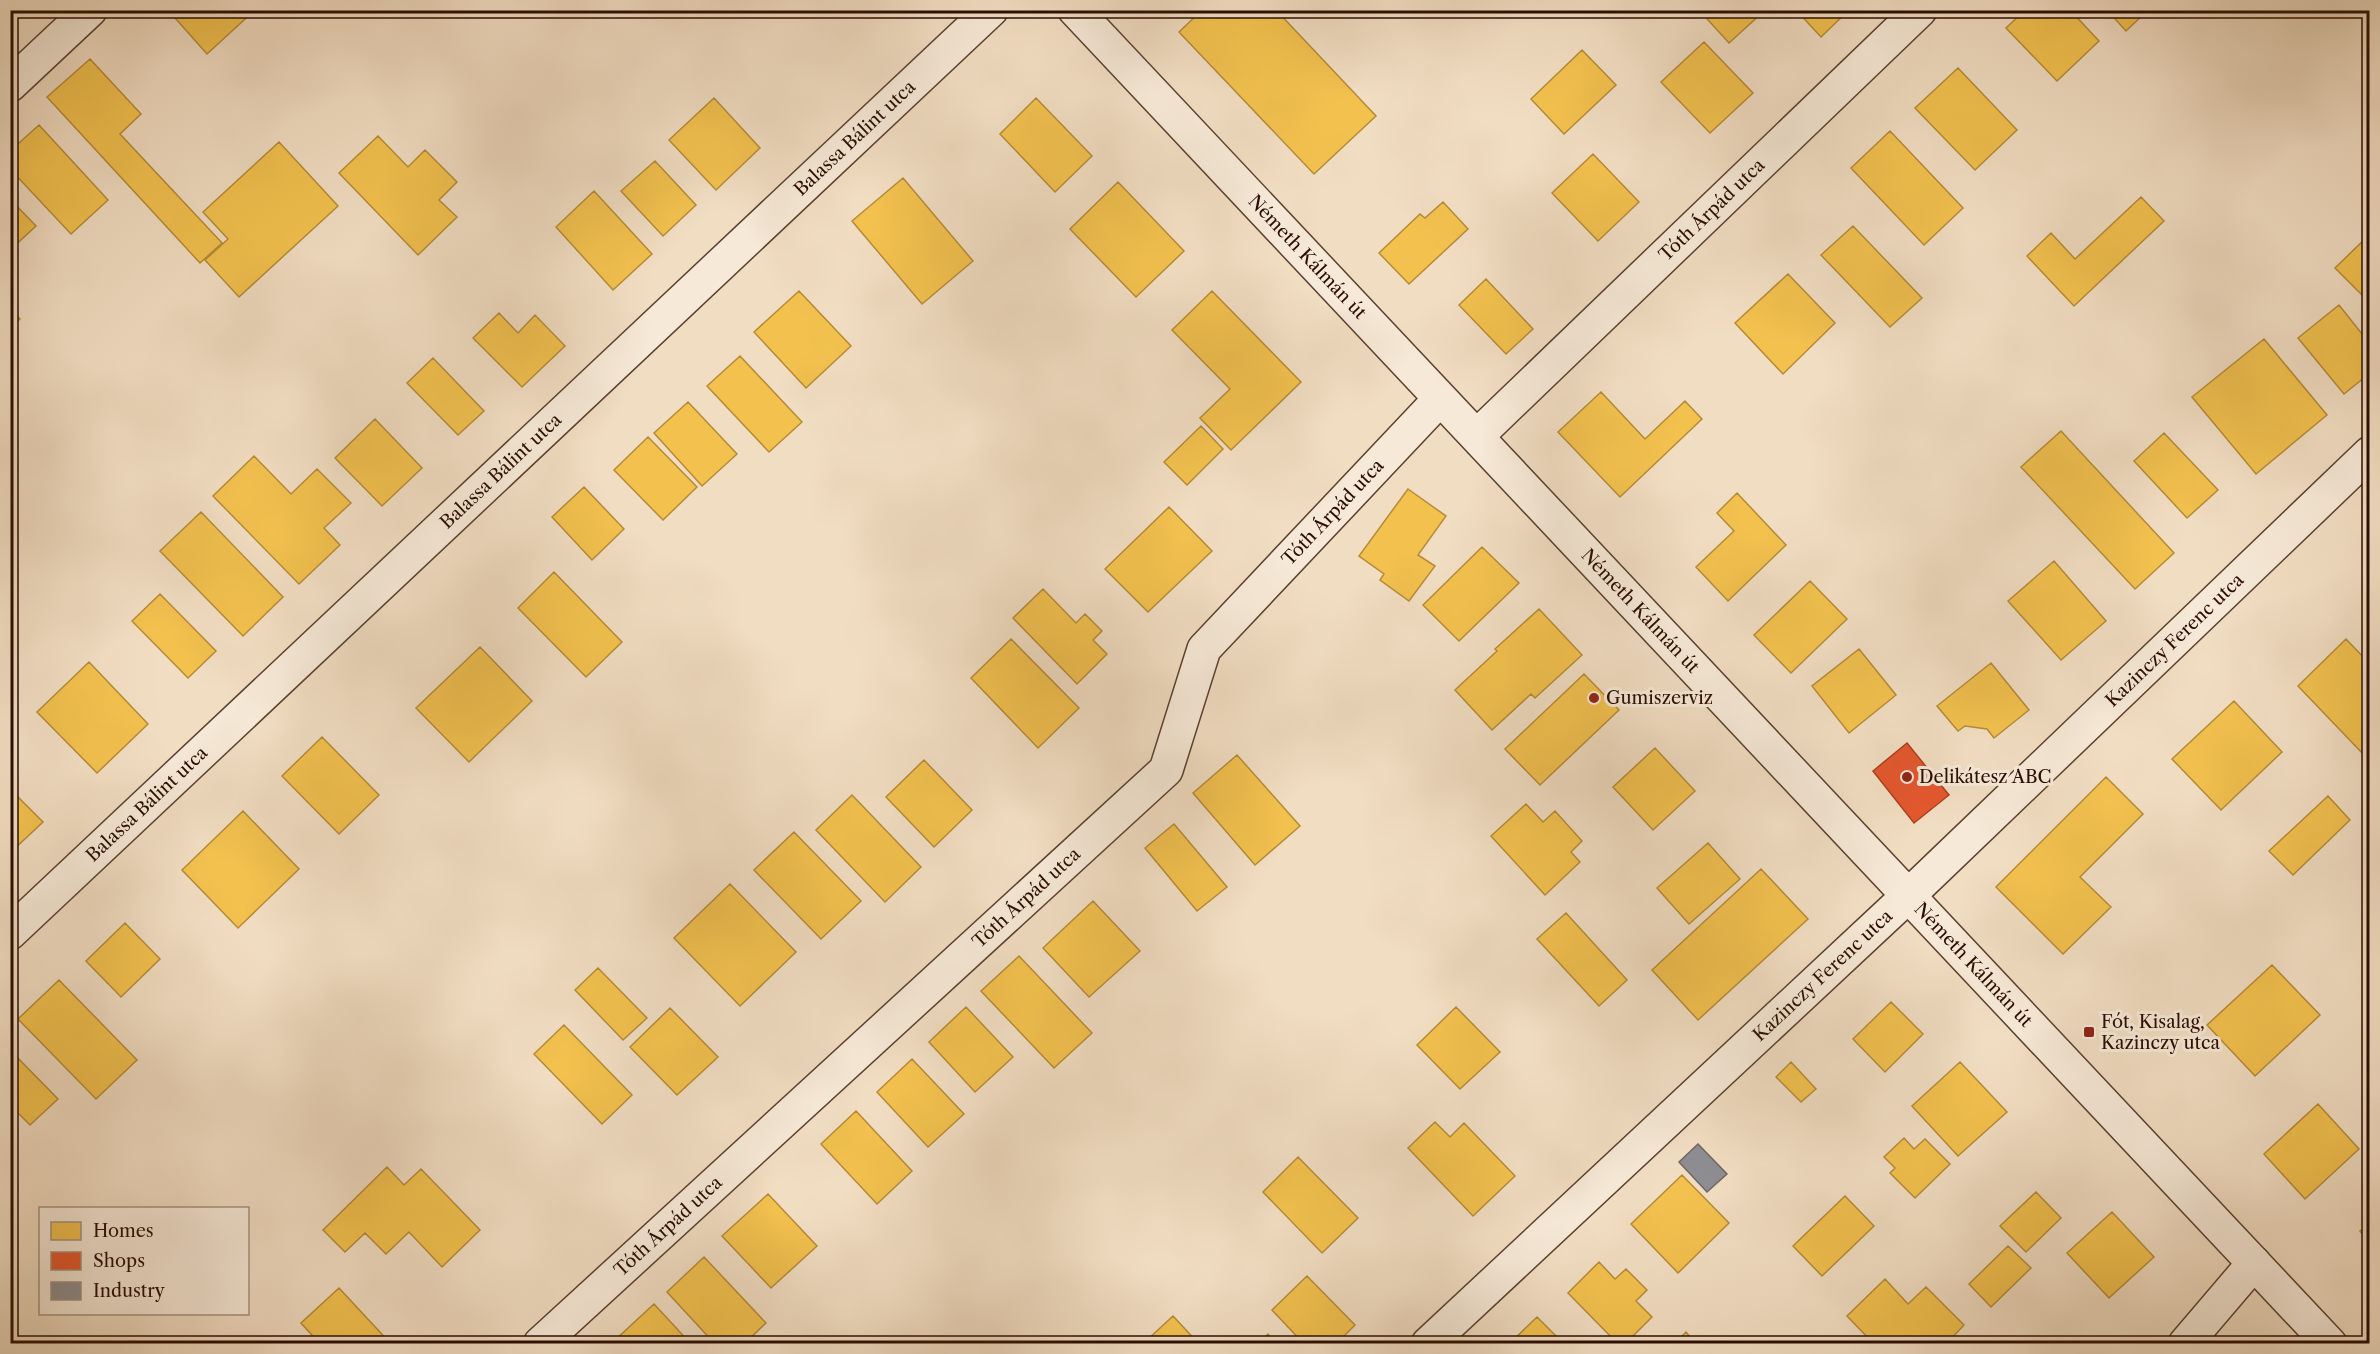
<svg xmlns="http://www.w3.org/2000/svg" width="2380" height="1354" font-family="'Libre Caslon Text',serif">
	<rect width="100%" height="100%" fill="#f1ddc2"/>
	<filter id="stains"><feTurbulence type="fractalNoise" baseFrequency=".00333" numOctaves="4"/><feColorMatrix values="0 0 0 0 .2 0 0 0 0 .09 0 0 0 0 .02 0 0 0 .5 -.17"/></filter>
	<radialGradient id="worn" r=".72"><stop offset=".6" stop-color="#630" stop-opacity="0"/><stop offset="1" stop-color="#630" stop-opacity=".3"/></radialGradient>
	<path fill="#f2c14e" stroke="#b68b37" stroke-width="1.5" d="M 168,10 L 255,10 L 207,54 Z
		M 1202,10 L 1276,10 L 1376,116 L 1314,174 L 1179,32 Z
		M 1699,10 L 1762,10 L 1763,12 L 1729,43 Z
		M 1796,10 L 1849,10 L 1821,37 Z
		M 2025,10 L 2070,10 L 2099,41 L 2057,81 L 2006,28 Z
		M 2107,10 L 2148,10 L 2126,31 Z
		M 1704,42 L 1753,93 L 1710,133 L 1661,82 Z
		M 1582,50 L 1616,85 L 1564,134 L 1531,99 Z
		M 90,59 L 141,114 L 120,134 L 222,243 L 200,263 L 47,97 Z
		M 1958,68 L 2017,130 L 1975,170 L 1915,108 Z
		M 714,98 L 760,148 L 716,190 L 669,140 Z
		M 1036,98 L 1092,156 L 1055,192 L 1000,134 Z
		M 39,125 L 108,200 L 71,234 L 10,169 L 10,151 Z
		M 1890,131 L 1963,208 L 1924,245 L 1851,168 Z
		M 378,136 L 408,167 L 425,150 L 457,182 L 439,200 L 457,217 L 418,255 L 339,173 Z
		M 279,142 L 338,206 L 239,297 L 205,260 L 228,239 L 203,212 Z
		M 1593,154 L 1639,202 L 1598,241 L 1552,193 Z
		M 655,161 L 696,205 L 663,236 L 621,191 Z
		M 903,178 L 973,261 L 922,304 L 852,221 Z
		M 1118,182 L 1184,251 L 1136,297 L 1070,229 Z
		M 594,191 L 652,254 L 613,290 L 556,227 Z
		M 2141,197 L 2164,221 L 2074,306 L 2027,256 L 2051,233 L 2075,259 Z
		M 10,199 L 36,226 L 10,250 Z
		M 1443,202 L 1468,229 L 1409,284 L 1379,253 L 1420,214 L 1425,218 Z
		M 1853,226 L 1922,298 L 1890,327 L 1821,255 Z
		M 2369,235 L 2370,235 L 2370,303 L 2335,268 Z
		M 1788,274 L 1835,323 L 1783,374 L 1735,323 Z
		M 1486,279 L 1533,329 L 1506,354 L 1459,305 Z
		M 799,291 L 851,346 L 806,388 L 754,332 Z
		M 1212,291 L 1301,382 L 1231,450 L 1200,418 L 1230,389 L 1172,330 Z
		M 2339,305 L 2370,344 L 2370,373 L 2344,394 L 2298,338 Z
		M 10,309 L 20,319 L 10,328 Z
		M 499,313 L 518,333 L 535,315 L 565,346 L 522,387 L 473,338 Z
		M 2264,339 L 2327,415 L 2256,474 L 2192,397 Z
		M 740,356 L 802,422 L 769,452 L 707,386 Z
		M 433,358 L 484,411 L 458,435 L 407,383 Z
		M 1601,392 L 1645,439 L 1685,401 L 1702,419 L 1620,497 L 1558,432 Z
		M 688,402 L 737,454 L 702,486 L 654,433 Z
		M 375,419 L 422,468 L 382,506 L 335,458 Z
		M 1201,426 L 1223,449 L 1187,485 L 1164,462 Z
		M 2061,431 L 2174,553 L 2135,589 L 2021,467 Z
		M 2164,433 L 2218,490 L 2187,518 L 2134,461 Z
		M 648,437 L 697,487 L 663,520 L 614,470 Z
		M 254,456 L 291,494 L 317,469 L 351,503 L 324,528 L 340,545 L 299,584 L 213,496 Z
		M 584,487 L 624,529 L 592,560 L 552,517 Z
		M 1408,489 L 1446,516 L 1418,555 L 1435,566 L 1409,601 L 1380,580 L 1384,574 L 1359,556 Z
		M 1737,493 L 1786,545 L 1728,601 L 1696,567 L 1734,531 L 1717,513 Z
		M 1169,507 L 1212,551 L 1148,612 L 1105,569 Z
		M 201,512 L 283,597 L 243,636 L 160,551 Z
		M 1482,547 L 1519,583 L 1459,641 L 1423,605 Z
		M 2054,561 L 2106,621 L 2061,660 L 2008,601 Z
		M 554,572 L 622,642 L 586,677 L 518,608 Z
		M 1810,581 L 1847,619 L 1791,673 L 1754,635 Z
		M 1043,589 L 1076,623 L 1085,614 L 1102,631 L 1093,640 L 1107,654 L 1077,684 L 1013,618 Z
		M 160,594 L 216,651 L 188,678 L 132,621 Z
		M 1539,609 L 1582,655 L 1535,698 L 1531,694 L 1492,730 L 1455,690 L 1497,651 L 1495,649 Z
		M 1011,639 L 1079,708 L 1038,748 L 971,678 Z
		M 2346,639 L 2370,664 L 2370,750 L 2364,755 L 2298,686 Z
		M 480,647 L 532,701 L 469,762 L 416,708 Z
		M 1859,649 L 1896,695 L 1849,733 L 1812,686 Z
		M 89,662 L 148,724 L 97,773 L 37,712 Z
		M 1991,663 L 2029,710 L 1994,738 L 1987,729 L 1965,726 L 1958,731 L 1937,706 Z
		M 1584,674 L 1619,710 L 1540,785 L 1505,749 Z
		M 2234,701 L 2282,752 L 2221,810 L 2172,759 Z
		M 322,737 L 379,795 L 339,834 L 282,776 Z
		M 1655,748 L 1695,791 L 1653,830 L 1613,787 Z
		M 1237,755 L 1300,826 L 1255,865 L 1193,793 Z
		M 924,760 L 972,810 L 934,847 L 886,797 Z
		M 2106,777 L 2143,814 L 2080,877 L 2111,907 L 2063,954 L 1996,887 Z
		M 10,789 L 43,822 L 10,853 Z
		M 852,795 L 921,867 L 885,902 L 816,830 Z
		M 2328,796 L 2350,820 L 2293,875 L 2269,851 Z
		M 1526,804 L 1543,822 L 1555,811 L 1582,841 L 1571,852 L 1580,862 L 1545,895 L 1491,836 Z
		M 243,811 L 299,869 L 238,928 L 182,870 Z
		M 1174,824 L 1227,887 L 1197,911 L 1145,848 Z
		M 794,832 L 861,901 L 821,939 L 754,870 Z
		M 1708,843 L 1740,879 L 1689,924 L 1657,888 Z
		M 1761,869 L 1808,919 L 1698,1020 L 1652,970 Z
		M 730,884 L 796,952 L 740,1006 L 674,938 Z
		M 1093,901 L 1140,951 L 1089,997 L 1043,948 Z
		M 1566,913 L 1627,980 L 1599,1006 L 1537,939 Z
		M 125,923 L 160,959 L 121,997 L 86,961 Z
		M 1019,956 L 1092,1033 L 1054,1068 L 981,991 Z
		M 2272,965 L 2320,1015 L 2255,1076 L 2207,1025 Z
		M 598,968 L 647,1018 L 623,1040 L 575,990 Z
		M 59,980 L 137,1060 L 96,1099 L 18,1019 Z
		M 1891,1002 L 1923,1034 L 1885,1072 L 1853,1039 Z
		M 966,1007 L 1013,1057 L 975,1092 L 929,1042 Z
		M 1456,1007 L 1500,1052 L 1460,1089 L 1417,1045 Z
		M 670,1008 L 718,1057 L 677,1095 L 630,1047 Z
		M 564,1025 L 632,1095 L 602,1124 L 534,1054 Z
		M 10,1050 L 58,1099 L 30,1125 L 10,1105 Z
		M 912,1059 L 964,1114 L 928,1147 L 877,1092 Z
		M 1791,1062 L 1816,1089 L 1801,1102 L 1776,1077 Z
		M 1960,1062 L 2007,1112 L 1958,1156 L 1912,1106 Z
		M 2318,1104 L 2359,1149 L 2305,1199 L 2264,1154 Z
		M 856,1111 L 912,1171 L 877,1204 L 821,1144 Z
		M 1435,1122 L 1450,1137 L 1464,1123 L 1515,1176 L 1473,1216 L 1408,1148 Z
		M 1904,1138 L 1914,1149 L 1925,1139 L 1950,1164 L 1915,1198 L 1890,1173 L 1895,1168 L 1884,1157 Z
		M 1298,1157 L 1358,1218 L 1322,1253 L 1263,1192 Z
		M 387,1167 L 404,1185 L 421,1169 L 480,1230 L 442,1267 L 409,1232 L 386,1254 L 365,1233 L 345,1252 L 323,1230 Z
		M 1682,1175 L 1729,1223 L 1678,1273 L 1631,1224 Z
		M 2036,1192 L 2061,1218 L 2026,1252 L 2000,1226 Z
		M 768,1194 L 817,1246 L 771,1288 L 722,1236 Z
		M 1845,1196 L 1874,1226 L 1822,1276 L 1793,1246 Z
		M 2112,1212 L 2154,1257 L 2109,1298 L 2067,1253 Z
		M 2370,1223 L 2370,1243 L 2360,1231 Z
		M 2008,1246 L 2031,1268 L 1991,1307 L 1969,1284 Z
		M 704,1257 L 766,1323 L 744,1344 L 715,1344 L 667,1292 Z
		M 1599,1262 L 1615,1279 L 1626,1269 L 1647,1290 L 1636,1301 L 1652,1317 L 1625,1344 L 1618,1344 L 1568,1293 Z
		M 1307,1276 L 1355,1325 L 1336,1344 L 1304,1344 L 1272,1310 Z
		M 1885,1279 L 1908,1304 L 1926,1287 L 1964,1325 L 1946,1344 L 1874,1344 L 1847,1316 Z
		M 339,1288 L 391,1344 L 320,1344 L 301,1323 Z
		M 654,1304 L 691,1344 L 614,1344 L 613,1342 Z
		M 1173,1316 L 1199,1344 L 1150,1344 L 1147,1340 Z
		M 1537,1317 L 1564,1344 L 1509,1344 Z
		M 1686,1332 L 1696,1344 L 1674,1344 Z
		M 1268,1334 L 1276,1344 L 1257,1344 Z"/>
	<path fill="#e4572e" stroke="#ac4120" stroke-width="1.5" d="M 1907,743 L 1949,795 L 1914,823 L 1873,771 Z"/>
	<path fill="#8d8d92" stroke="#6f6766" stroke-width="1.5" d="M 1698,1144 L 1727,1174 L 1707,1192 L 1679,1162 Z"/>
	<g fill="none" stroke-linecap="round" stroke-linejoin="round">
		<g stroke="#5c4130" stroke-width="36">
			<g id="minor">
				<path d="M 10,85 L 90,10"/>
				<path id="s1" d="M 1477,436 L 1920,10"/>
				<path id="s2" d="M 10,933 L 991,10"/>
				<path id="s3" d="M 540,1344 L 1166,770 L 1204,649 L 1440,399"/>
				<path id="s4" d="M 1428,1344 L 1909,895 L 2370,453"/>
				<path d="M 2185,1344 L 2254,1263"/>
			</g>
		</g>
		<g stroke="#5c4130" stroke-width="36">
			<g id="tertiary">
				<path id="s5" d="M 1075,10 L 2330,1344"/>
			</g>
		</g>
		<use href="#minor" stroke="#f6e9d7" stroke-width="33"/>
		<use href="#tertiary" stroke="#f6e9d7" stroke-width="33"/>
	</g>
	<g fill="#8f2418" stroke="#f6e9d7" stroke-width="2">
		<circle cx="1594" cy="698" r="6"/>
		<circle cx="1907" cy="777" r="6"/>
		<rect x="2083" y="1026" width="12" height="12" rx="3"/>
	</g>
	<g text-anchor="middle" stroke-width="6" stroke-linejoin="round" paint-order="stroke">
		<g font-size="18" fill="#2a0d00" stroke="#f6e9d7">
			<text dy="6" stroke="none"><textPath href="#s2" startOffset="1160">Balassa Bálint utca</textPath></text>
			<text dy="6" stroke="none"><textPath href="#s1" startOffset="326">Tóth Árpád utca</textPath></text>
			<text dy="6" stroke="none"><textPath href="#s5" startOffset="339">Németh Kálmán út</textPath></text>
			<text dy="6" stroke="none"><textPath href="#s2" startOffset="674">Balassa Bálint utca</textPath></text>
			<text dy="6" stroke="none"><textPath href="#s3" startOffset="1164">Tóth Árpád utca</textPath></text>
			<text dy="6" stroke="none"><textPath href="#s5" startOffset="825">Németh Kálmán út</textPath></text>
			<text dy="6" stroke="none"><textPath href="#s4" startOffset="1026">Kazinczy Ferenc utca</textPath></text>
			<text dy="6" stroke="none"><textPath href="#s2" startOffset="188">Balassa Bálint utca</textPath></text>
			<text dy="6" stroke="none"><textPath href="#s3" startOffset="660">Tóth Árpád utca</textPath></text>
			<text dy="6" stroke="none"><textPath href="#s5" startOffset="1311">Németh Kálmán út</textPath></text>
			<text dy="6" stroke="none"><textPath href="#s4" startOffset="540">Kazinczy Ferenc utca</textPath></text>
			<text dy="6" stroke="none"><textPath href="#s3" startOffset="174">Tóth Árpád utca</textPath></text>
		</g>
		<g font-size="18" fill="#2a0d00" stroke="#f6e9d7" text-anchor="start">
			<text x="1606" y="704">Gumiszerviz</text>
			<text x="1919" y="783">Delikátesz ABC</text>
			<text x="2101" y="1028">Fót, Kisalag,<tspan x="2101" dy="21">Kazinczy utca</tspan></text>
		</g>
	</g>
	<rect width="2380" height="1354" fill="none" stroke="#f1ddc2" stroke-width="36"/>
	<rect x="12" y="12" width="2356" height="1330" fill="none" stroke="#2a0d00" stroke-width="3"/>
	<rect x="18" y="18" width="2344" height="1318" fill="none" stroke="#2a0d00" stroke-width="1.5"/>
	<rect x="39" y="1207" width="210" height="108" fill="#f6e9d7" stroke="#a49181" stroke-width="1.5"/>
	<rect x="51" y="1222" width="30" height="18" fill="#f2c14e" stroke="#a49181" stroke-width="1.5"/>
	<text x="93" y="1237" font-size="18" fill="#2a0d00">Homes</text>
	<rect x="51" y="1252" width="30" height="18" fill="#e4572e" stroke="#a49181" stroke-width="1.5"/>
	<text x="93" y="1267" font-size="18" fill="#2a0d00">Shops</text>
	<rect x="51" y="1282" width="30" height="18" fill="#8d8d92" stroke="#a49181" stroke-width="1.5"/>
	<text x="93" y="1297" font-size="18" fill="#2a0d00">Industry</text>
	<rect width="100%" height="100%" filter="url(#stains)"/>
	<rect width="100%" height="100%" fill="url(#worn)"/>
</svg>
